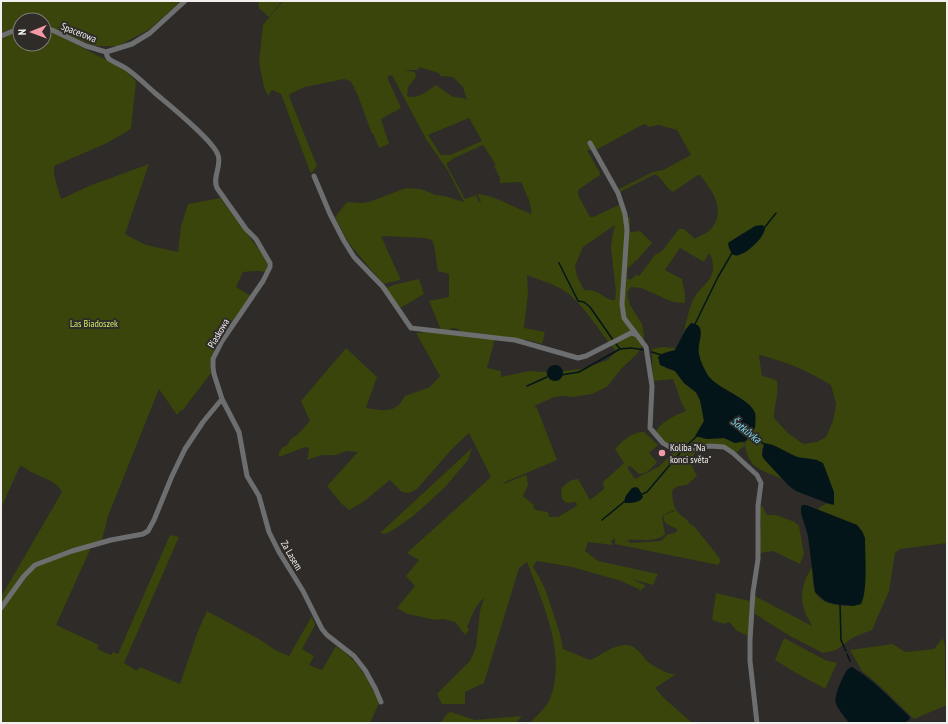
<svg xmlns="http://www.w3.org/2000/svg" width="948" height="724" font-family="'PT Sans Narrow',sans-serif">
	<rect width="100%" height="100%" fill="#2e2b28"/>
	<path fill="#39450a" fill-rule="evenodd" d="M 1,1 L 181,1 L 150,29 L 118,46 L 96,46 L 44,27 L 44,20 L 20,20 L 20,25 L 1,33 Z
		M 258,1 L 282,1 L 269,17 L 259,8 Z
		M 283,1 L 947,1 L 947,543 L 900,549 L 895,553 L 889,591 L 872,630 L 854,637 L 836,650 L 823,653 L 790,636 L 755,614 L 755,596 L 812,626 C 810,620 805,615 804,609 C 799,594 804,580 812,567 C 813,574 812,585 815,592 C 821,606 848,608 861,604 L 864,587 L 865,538 L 857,525 L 817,509 L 827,503 L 831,505 L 834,492 L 818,460 L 798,457 L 772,445 L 762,448 L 762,455 L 764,459 L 782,479 C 762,470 748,469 745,445 L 736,453 L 725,446 L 681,449 L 670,446 L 656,433 C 659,422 676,415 686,411 L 682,404 L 673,379 L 653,381 L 652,357 L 652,349 L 663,347 L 674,348 L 675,350 L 667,352 L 665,368 L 675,371 L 684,383 L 696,393 L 700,400 L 704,421 L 696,436 L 707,439 L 724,438 L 735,443 L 739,441 L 745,444 L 746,441 L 755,428 C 755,424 756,418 755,413 C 751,400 721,389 711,379 C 708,376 705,371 703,366 C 701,361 698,355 698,348 C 698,340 704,333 698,325 L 686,329 L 683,335 C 686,324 688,312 692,302 C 698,287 714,283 713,265 C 712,260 712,256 709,253 L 704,262 L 680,248 L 665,270 L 682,279 L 685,294 L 685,303 L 673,302 L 641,288 L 631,287 L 627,293 L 630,305 L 642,324 L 644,334 L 644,343 L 637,354 L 621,369 L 607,387 L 592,394 L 572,397 L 563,396 L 554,397 L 534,406 L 537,408 L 557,460 L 503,483 L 504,484 L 525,475 L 527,476 L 528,485 L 523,496 L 534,505 L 533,507 L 536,510 L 548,512 L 549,517 L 558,517 L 575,507 L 577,505 L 576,502 L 566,503 L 562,499 L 561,490 C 564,484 571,479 578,479 L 590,500 L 604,489 L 603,482 L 624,463 L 615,449 C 623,440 632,432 644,432 L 658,445 L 649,453 L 657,462 C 654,466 644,477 638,473 C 635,471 633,468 630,466 L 627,467 L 635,479 L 660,466 L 673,452 L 695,451 L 691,464 L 697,476 L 687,485 L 679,486 L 673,489 C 671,495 673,505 677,511 C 680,516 687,518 690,524 L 694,526 L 721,560 L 718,565 L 615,544 L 615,538 L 611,541 L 613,545 L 588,542 L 585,551 L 598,561 L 658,574 L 653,585 L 632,579 L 646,586 L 640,591 L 639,589 L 621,581 L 572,567 L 537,561 L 535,563 L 533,567 L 538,575 L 546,591 L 560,634 L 563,649 L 590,660 C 602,655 611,646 625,645 C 635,644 641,654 647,661 C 653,666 668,675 676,674 L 655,688 L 664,698 L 692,723 L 530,723 C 536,716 546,708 550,699 C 567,654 543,604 527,562 L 519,568 L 484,683 L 465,692 L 465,704 L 442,704 L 437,694 L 470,661 L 476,647 L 480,611 L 484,598 C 475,605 472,616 467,627 L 469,630 L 465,635 L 455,622 L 443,619 L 435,620 L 408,614 L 397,608 L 415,586 L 406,576 L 419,560 L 407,553 L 491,477 L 469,433 L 452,449 L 417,489 L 409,493 L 402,492 L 390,480 L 363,502 L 349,510 L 341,503 L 327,486 L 358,452 L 347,451 L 336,455 L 322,455 L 306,460 L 308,457 L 309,448 L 305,447 L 279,457 L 279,453 L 282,448 L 287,445 L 292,438 L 297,435 L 310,421 L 301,401 L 346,348 L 377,377 L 366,408 C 385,411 395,414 405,396 L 430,387 L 440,376 L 416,333 L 428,332 L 495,339 L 487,368 L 501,371 L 501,377 L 529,371 L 546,372 L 547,377 L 563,376 L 563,371 L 581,369 L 608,360 L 616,351 C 600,333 588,311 570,295 C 559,285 541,281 527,275 L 528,293 L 524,328 L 545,332 L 542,344 L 525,339 L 525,341 L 485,334 L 461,332 L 458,329 L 453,328 L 448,330 L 441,330 L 429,301 L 449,297 L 449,274 L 438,271 L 434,245 L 432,240 L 425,238 L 381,236 L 400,278 L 400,280 L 383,284 L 348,242 L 335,217 L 347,202 L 360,203 L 369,202 L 406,188 L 421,189 L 436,195 L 444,196 L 464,202 L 448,171 L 426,139 L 392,75 L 387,77 L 401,108 L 381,119 L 389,144 L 379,148 L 373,133 L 372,134 L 357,93 L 353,87 L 355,88 L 350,81 L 344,79 L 305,87 L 290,94 L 289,96 L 317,166 L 311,174 L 281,94 L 272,90 L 268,96 L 264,87 L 259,62 L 263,25 ZM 419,67 L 436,72 L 440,74 L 440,76 L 453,77 L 463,87 L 467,100 L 463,98 L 453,97 L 436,85 C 427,91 418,100 407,96 L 408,87 L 416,77 L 415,72 L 404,70 L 418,70 ZM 469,118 L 482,141 L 450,155 L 441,155 L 428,135 ZM 646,124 L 648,127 L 659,125 L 677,130 L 691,155 L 663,170 L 653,172 L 619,189 L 620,192 L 655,174 C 663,178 665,188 673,192 L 698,175 L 700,175 C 712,190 727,211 711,229 C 707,233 700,236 695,239 L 684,229 L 679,229 L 662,251 L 655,255 L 639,276 L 636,275 L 630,280 L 627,278 L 628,268 L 638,259 L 652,243 L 640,231 L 630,232 L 630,217 L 625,218 L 619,205 L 593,217 L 590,217 L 578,195 L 578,190 L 600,175 L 600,173 L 587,150 L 596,150 L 640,126 ZM 483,145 L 496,165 L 494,166 L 500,178 L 500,183 L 521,182 L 529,200 L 532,214 C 514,208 497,196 477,194 L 481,201 L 479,202 L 476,195 L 465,199 L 446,164 L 454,158 ZM 615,225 L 612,237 L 611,248 L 616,292 L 615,300 C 603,300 601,289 584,290 L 577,276 L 575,266 L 583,247 ZM 743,233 L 762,237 L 746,252 L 737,256 L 728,243 ZM 759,355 C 788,362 806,370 831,385 L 836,404 L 833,421 L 826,437 L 817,442 L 803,444 L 788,433 L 774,418 C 774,405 779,395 777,381 L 770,378 L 762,376 ZM 674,510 L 675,511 L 664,515 C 662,525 670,525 677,529 L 677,532 L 667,535 L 661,541 L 631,543 L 627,540 C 639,539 656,543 665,534 L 662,518 L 663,515 Z
		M 20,29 L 20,44 L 44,44 L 44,31 L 53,32 L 125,70 L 136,81 L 131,129 L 107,143 L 54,166 L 54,175 L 61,199 L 89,186 L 149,164 L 125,234 L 146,245 L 178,252 L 181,226 L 188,204 L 220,198 L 267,260 L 267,267 L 266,272 L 257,271 L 243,272 L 236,287 L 251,296 C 240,310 215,343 211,360 C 210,364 211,369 211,373 L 182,411 L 181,410 L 177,415 L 159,389 L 108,516 L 102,540 L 86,545 L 90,550 L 56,625 L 99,645 L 97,649 L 111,655 L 113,652 L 118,654 L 170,535 L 179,537 L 124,663 L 137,671 L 140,667 L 180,684 L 198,631 L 207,611 L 259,639 L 275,650 L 289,656 L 312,616 L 315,625 L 302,649 L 314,656 L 309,665 L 322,670 L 336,646 C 360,663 367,677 379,703 L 370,723 L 60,723 L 57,722 L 57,723 L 1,723 L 1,597 L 62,492 C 56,480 42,478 31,472 C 27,470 25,467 20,466 L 1,508 L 1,38 Z
		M 419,279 L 424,294 L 400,308 L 386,288 L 397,284 Z
		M 472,448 L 468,460 L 445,487 L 429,502 L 412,517 L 396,528 L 386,534 L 380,533 Z
		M 760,505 L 764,508 L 764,510 L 767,515 L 776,515 L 795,522 L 799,526 L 804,554 L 800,564 L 773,551 L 760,553 L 760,531 C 763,524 759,514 760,505 Z
		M 716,593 L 750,601 L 748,636 L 737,631 L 729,622 L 724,624 L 712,620 Z
		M 784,638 L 825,660 L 837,663 L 826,687 L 824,688 L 796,673 L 775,660 Z
		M 943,638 L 945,646 L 945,674 L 947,705 L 914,719 L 880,686 L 862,671 L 850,650 L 893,644 L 905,652 L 934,649 Z
		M 451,712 L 475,720 L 522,716 L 516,723 L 440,723 L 448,713 Z"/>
	<path fill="#04151a" d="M 762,225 L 765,227 C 766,236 747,254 738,255 C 736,256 733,255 732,254 L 729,248 L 728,243 L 755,226 Z
		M 691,323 C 709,325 696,343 699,354 C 700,361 704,368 707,374 C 716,389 750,398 755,413 C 756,418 755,424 755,428 L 746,441 L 735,443 L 724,438 L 707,439 L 695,436 L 704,421 L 700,400 L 696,392 L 684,383 L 675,371 L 660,365 L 658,357 C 663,352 669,352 675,350 L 686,329 Z
		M547 373a8 8 0 1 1 16 0a8 8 0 1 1-16 0Z
		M 764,443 C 776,444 786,453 797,457 C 806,459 815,458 823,463 L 834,492 L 834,505 L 827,503 L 796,491 L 789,486 L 764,459 L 762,455 Z
		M 636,487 L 639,489 L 643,497 C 640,503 631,503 625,503 C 623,497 629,492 632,488 Z
		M 803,505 L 806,505 L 857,525 L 862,531 L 865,538 C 865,555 868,591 861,604 L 853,606 L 834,604 L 825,601 L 815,592 L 808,536 L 801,513 L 801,507 Z
		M 852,667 C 874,680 891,699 910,717 L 909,720 L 904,723 L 849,723 C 845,717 839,711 836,704 C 833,697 843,675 848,669 Z"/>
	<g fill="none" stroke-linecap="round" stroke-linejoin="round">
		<path stroke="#04151a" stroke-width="1.5" d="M 765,227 L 776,213
			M 559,263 L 578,301 L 584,302 L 590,307 L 613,340
			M 695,324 L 718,277 L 732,253
			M 616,344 L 620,349 L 631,348 L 645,350
			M 652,352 L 661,355
			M 561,375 L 579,372 L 620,349
			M 527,386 L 547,377
			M 750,434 L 765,445
			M 684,448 L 697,436
			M 640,495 L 647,492 L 680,453
			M 602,520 L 625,501
			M 840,604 L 841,640 L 846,651
			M 847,654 L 850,661"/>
		<path stroke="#6c6e6f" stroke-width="5" d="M 44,29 L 52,30 L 86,46 L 106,52
			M 1,36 L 20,28
			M 106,52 L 132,44 L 150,33 L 185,1
			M 590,143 L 618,193 L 625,214 L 627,230 L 622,304 L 624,318 L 646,347 L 652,386 L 650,428 L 663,443 L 671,448 L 679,450 L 710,446 L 724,447 L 733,453 L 757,475 L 761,483 L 758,506 L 758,559 L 753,592 L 750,640 L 750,661 L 757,723
			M 314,176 L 330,214 L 344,241 L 354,257 L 383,287 L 411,328 L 515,340 L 578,358 L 586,356 L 631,333 L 637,335
			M 222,399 L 239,432 L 247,476 L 259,496 L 269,532 L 279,552 L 303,591 L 322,629 L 327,635 L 354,656 L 365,670 L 375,688 L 381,702
			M 1,608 L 24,576 L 35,565 L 72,551 L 111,540 L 143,534 L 148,531 L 154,520 L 172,476 L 185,449 L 203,422 L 222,399 L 214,374 L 213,367 L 213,359 L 222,341 L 263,281 L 270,267 L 270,263 L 256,239 L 246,229 L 217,188 C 212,177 222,166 218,155 C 213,140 169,105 155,93 C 146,85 137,76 127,69 C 121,65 115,63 109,59 L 107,56 L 106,52"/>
	</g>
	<circle fill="#f39aa8" stroke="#2e2b28" stroke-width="1.5" cx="662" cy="453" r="4"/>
	<g text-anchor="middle" stroke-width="4" stroke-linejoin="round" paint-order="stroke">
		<g font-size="10" fill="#f2f0ee" stroke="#2e2b28">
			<text transform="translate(79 32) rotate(22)" y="4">Spacerowa</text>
			<text transform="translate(218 333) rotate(-59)" y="4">Piaskowa</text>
			<text transform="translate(292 555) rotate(60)" y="4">Za Lasem</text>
		</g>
		<g font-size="10" fill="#cae865" stroke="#2e2b28">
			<text x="94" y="327">Las Biadoszek</text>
		</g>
		<g font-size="10" fill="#f2f0ee" stroke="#2e2b28" text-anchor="start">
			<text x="670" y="451">Koliba "Na<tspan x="670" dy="12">konci světa"</tspan></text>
		</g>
		<g font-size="11" font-style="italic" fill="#7cdaf4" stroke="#2e2b28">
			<text transform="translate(746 430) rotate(38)" y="4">Šotkůvka</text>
		</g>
	</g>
	<rect width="948" height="724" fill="none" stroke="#f2f0ee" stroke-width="4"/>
	<g transform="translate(32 32) rotate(269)"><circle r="19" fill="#2e2b28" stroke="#7c7a77"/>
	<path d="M0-3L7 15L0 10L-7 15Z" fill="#f39aa8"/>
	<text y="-6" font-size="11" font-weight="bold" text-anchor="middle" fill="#f2f0ee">N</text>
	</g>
</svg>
